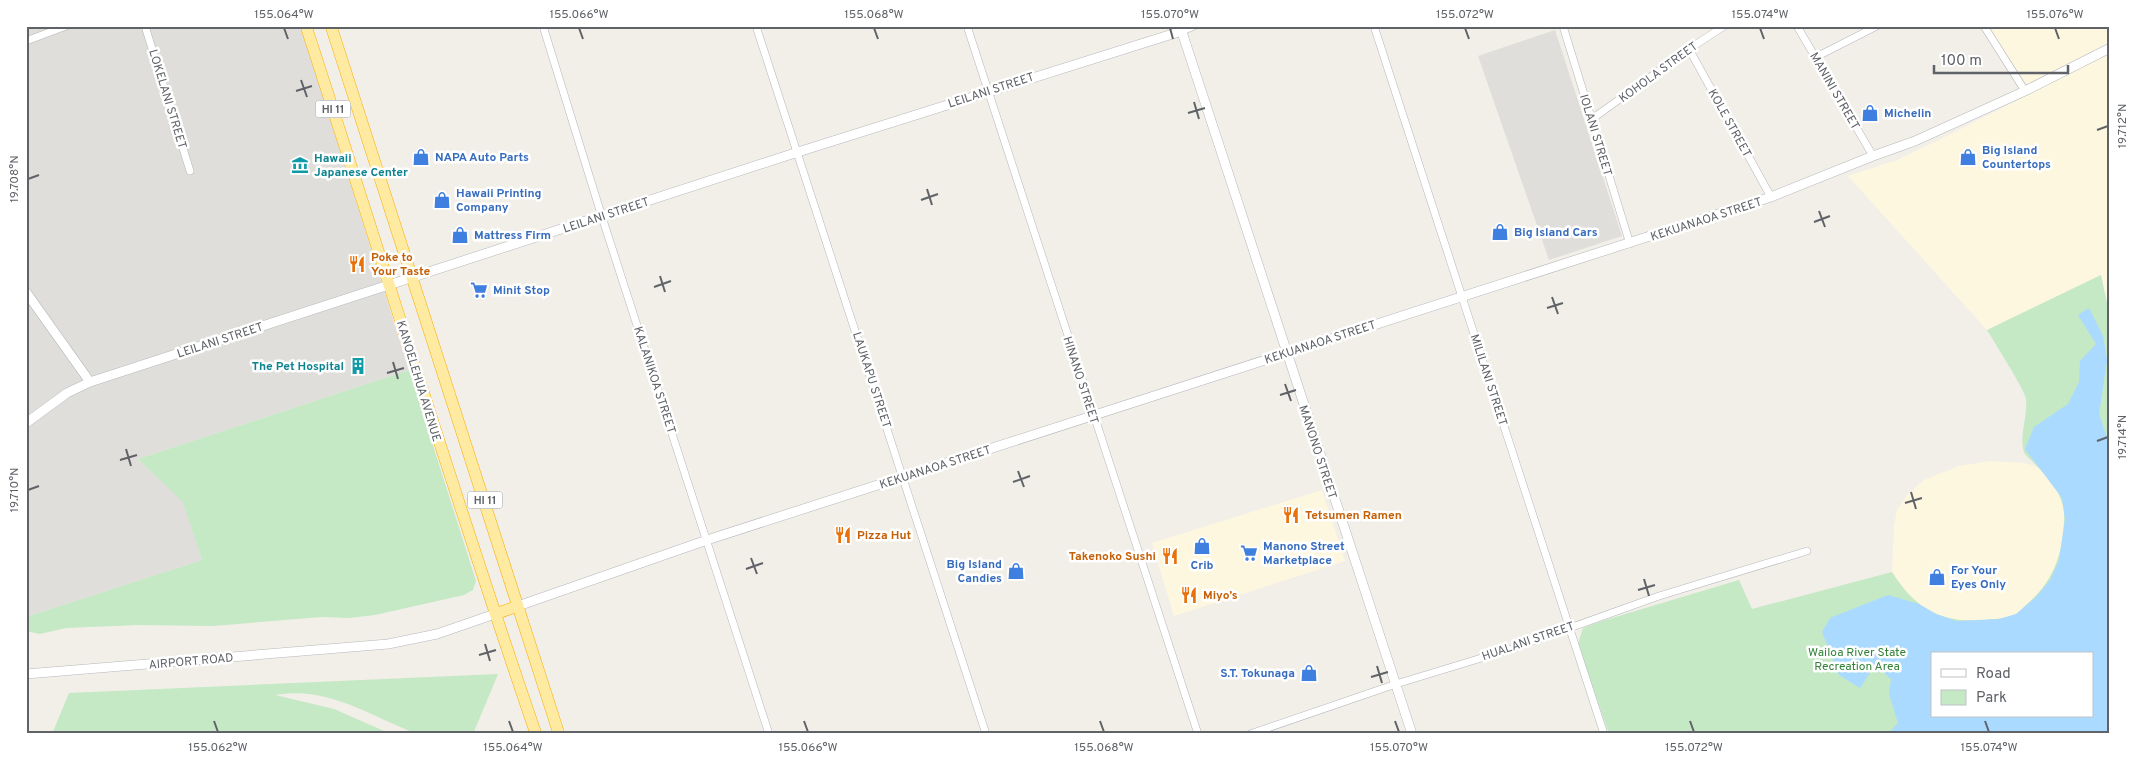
<svg xmlns="http://www.w3.org/2000/svg" width="2136" height="760" font-family="Overpass,sans-serif">
	<rect width="100%" height="100%" fill="#f1efe8"/>
	<path fill="#fef7e0" d="M 1988,26 L 2110,26 L 2110,44 L 2028,86 Z
		M 2110,53 L 2110,317 L 2101,275 L 1987,330 L 1848,176 L 1897,160 L 1937,141 Z
		M 1990,461 L 2024,463 L 2038,467 L 2051,481 L 2062,498 L 2065,519 L 2059,560 L 2050,580 L 2036,597 L 2016,614 L 1999,619 L 1957,621 L 1936,614 L 1919,604 L 1903,589 L 1892,572 L 1894,526 L 1897,510 L 1907,495 L 1924,480 L 1959,466 Z
		M 1322,490 L 1345,561 L 1174,616 L 1152,543 Z"/>
	<path fill="#e0deda" d="M 26,26 L 301,26 L 409,370 L 138,459 L 184,502 L 202,560 L 26,617 Z
		M 1555,30 L 1622,236 L 1549,260 L 1478,56 Z"/>
	<path fill="#c5e8c5" fill-rule="evenodd" d="M 2101,275 L 2110,317 L 2110,734 L 1609,734 L 1578,644 L 1583,628 L 1602,621 L 1739,580 L 1752,609 L 1892,572 C 1915,608 1939,623 1983,620 C 1993,619 2006,619 2016,614 C 2020,612 2024,607 2027,604 C 2053,582 2063,554 2064,521 C 2066,496 2050,480 2034,463 C 2031,460 2026,456 2024,452 C 2019,435 2028,416 2026,399 C 2025,390 1994,342 1987,330 ZM 1932,654 L 2092,654 L 2092,716 L 1932,716 Z
		M 409,370 L 476,581 L 473,590 L 464,595 L 375,615 L 349,618 L 322,617 L 213,626 L 139,625 L 66,628 L 40,634 L 26,631 L 26,617 L 202,560 L 183,502 L 138,459 Z
		M 498,674 L 473,734 C 458,734 427,738 415,733 C 368,715 328,686 275,695 L 334,709 L 391,734 L 52,734 L 69,693 Z"/>
	<path fill="#aadaff" fill-rule="evenodd" d="M 2089,308 L 2103,336 L 2107,360 L 2099,414 L 2110,447 L 2110,734 L 1888,734 L 1898,723 L 1889,694 L 1891,679 L 1875,665 L 1860,688 L 1839,675 L 1822,632 L 1830,618 L 1888,595 L 1919,604 L 1936,614 L 1957,621 L 1999,619 L 2016,614 L 2036,597 L 2050,580 L 2059,560 L 2065,519 L 2062,498 L 2025,449 L 2034,427 L 2068,404 L 2079,382 L 2080,361 L 2096,344 L 2078,315 ZM 1932,654 L 2092,654 L 2092,716 L 1932,716 Z"/>
	<g fill="none" stroke-linecap="round" stroke-linejoin="round">
		<g stroke="#b5b8bc" stroke-width="8">
			<path id="minor" d="M 145,26 L 190,171
				M 543,26 L 602,217 L 769,734
				M 756,26 L 986,734
				M 967,26 L 1198,734
				M 1374,26 L 1604,734
				M 1563,26 L 1630,244
				M 1797,26 L 1873,156
				M 1984,26 L 2025,91
				M 1182,31 L 1194,26
				M 26,41 L 66,26
				M 1689,49 L 1771,197
				M 1816,57 L 1877,26
				M 1592,119 L 1689,49 L 1724,26
				M 1250,734 L 1396,684 L 1511,649 L 1659,596 L 1807,551"/>
		</g>
		<g stroke="#b5b8bc" stroke-width="10">
			<path id="tertiary" d="M 1180,26 L 1412,734
				M 26,292 L 90,382
				M 26,423 L 67,393 L 90,382 L 798,152 L 1182,31
				M 518,606 L 707,540 L 1771,197 L 1873,156 L 1915,141 L 2025,91 L 2110,48
				M 26,674 L 388,644 L 437,634 L 495,614"/>
		</g>
		<g stroke="#f9ab00" stroke-width="12">
			<path id="trunk" d="M 306,26 C 383,262 455,499 536,734
				M 331,26 L 559,734
				M 495,614 L 518,606"/>
		</g>
		<use href="#minor" stroke="#fff" stroke-width="7"/>
		<use href="#tertiary" stroke="#fff" stroke-width="9"/>
		<use href="#trunk" stroke="#feeaa1" stroke-width="11"/>
	</g>
	<path fill="none" stroke="#5f6368" stroke-width="2" d="M 284,28 L 288,39M 579,28 L 583,39M 874,28 L 878,39M 1170,28 L 1173,39M 1465,28 L 1469,39M 1760,28 L 1764,39M 2055,28 L 2059,39M 301,80 L 307,97M 296,91 L 312,86M 1194,102 L 1199,119M 1188,113 L 1205,108M 2097,130 L 2108,126M 28,179 L 39,175M 927,189 L 932,205M 921,200 L 938,194M 1819,211 L 1825,227M 1814,222 L 1830,216M 660,276 L 665,292M 654,287 L 671,281M 1552,297 L 1558,314M 1547,308 L 1563,303M 393,362 L 398,379M 387,373 L 404,368M 1285,384 L 1291,401M 1280,395 L 1296,390M 2097,441 L 2108,437M 126,449 L 131,466M 120,460 L 137,455M 1018,471 L 1024,487M 1013,482 L 1030,476M 28,490 L 39,486M 1911,492 L 1916,509M 1905,503 L 1922,498M 751,558 L 757,574M 746,569 L 763,563M 1644,579 L 1649,596M 1638,590 L 1655,585M 485,644 L 490,661M 479,655 L 496,650M 1377,666 L 1382,683M 1371,677 L 1388,672M 214,721 L 218,732M 509,721 L 513,732M 804,721 L 808,732M 1100,721 L 1104,732M 1395,721 L 1399,732M 1690,721 L 1694,732M 1985,721 L 1989,732"/>
	<defs>
		<g id="shop-bare" transform="scale(1.35)"><path d="M-5-2.5h2.3a2.7 3.5 0 0 1 5.4 0H5L5.5 6h-11ZM-1.5-2.5h3a1.5 2.3 0 0 0-3 0Z" fill="#3f7fe0" stroke="#fff" stroke-width="2.5" paint-order="stroke"/></g>
		<g id="museum-bare" transform="scale(1.35)"><path d="M0-6L6-3V-2H-6V-3ZM-5-1h2V3h-2ZM-1-1h2V3h-2ZM3-1h2V3H3ZM-6 4H6V6H-6Z" fill="#0f9aa8" stroke="#fff" stroke-width="2.5" paint-order="stroke"/></g>
		<g id="restaurant-bare" transform="scale(1.35)"><path d="M-5-6h1v4h1v-4h1v4h1v-4h1v5L-1.5 .5V6h-2V.5L-5-1ZM5-6V6H3V1.5H1.5Q1.5-4 5-6Z" fill="#e8710a" stroke="#fff" stroke-width="2.5" paint-order="stroke"/></g>
		<g id="supermarket-bare" transform="scale(1.35)"><path d="M-6-5.5h2.5l.6 2H6L4.5 2H-2.5L-4.4-4H-6ZM-1.5 3.2a1.3 1.3 0 1 0 .1 0ZM3 3.2a1.3 1.3 0 1 0 .1 0Z" fill="#3f7fe0" stroke="#fff" stroke-width="2.5" paint-order="stroke"/></g>
		<g id="building-bare" transform="scale(1.35)"><path d="M-4-6H4V6H1V3H-1V6H-4ZM-2.5-4.3h1.7v1.8h-1.7ZM.8-4.3h1.7v1.8H.8ZM-2.5-1h1.7V.8h-1.7ZM.8-1h1.7V.8H.8Z" fill="#0f9aa8" stroke="#fff" stroke-width="2.5" paint-order="stroke"/></g>
	</defs>
	<g fill-rule="evenodd">
		<use href="#shop-bare" x="1870" y="113"/>
		<use href="#shop-bare" x="421" y="157"/>
		<use href="#shop-bare" x="1968" y="157"/>
		<use href="#museum-bare" x="300" y="165"/>
		<use href="#shop-bare" x="442" y="200"/>
		<use href="#shop-bare" x="1500" y="232"/>
		<use href="#shop-bare" x="460" y="235"/>
		<use href="#restaurant-bare" x="357" y="264"/>
		<use href="#supermarket-bare" x="479" y="290"/>
		<use href="#building-bare" x="358" y="366"/>
		<use href="#restaurant-bare" x="1291" y="515"/>
		<use href="#restaurant-bare" x="843" y="535"/>
		<use href="#shop-bare" x="1202" y="546"/>
		<use href="#supermarket-bare" x="1249" y="553"/>
		<use href="#restaurant-bare" x="1170" y="556"/>
		<use href="#shop-bare" x="1016" y="571"/>
		<use href="#shop-bare" x="1937" y="577"/>
		<use href="#restaurant-bare" x="1189" y="595"/>
		<use href="#shop-bare" x="1309" y="673"/>
	</g>
	<g text-anchor="middle" stroke-width="5" stroke-linejoin="round" paint-order="stroke">
		<g fill="#fff" stroke="#8f9295" stroke-width="1">
			<rect x="315.5" y="100.5" width="35" height="17" rx="4"/>
			<rect x="467.5" y="491.5" width="35" height="17" rx="4"/>
		</g>
		<g font-size="11" font-weight="bold" fill="#5f6368">
			<text x="333" y="113">HI 11</text>
			<text x="485" y="504">HI 11</text>
		</g>
		<g font-size="12" fill="#5f6368" stroke="#fff">
			<text transform="translate(1658 72) rotate(-36)" y="4">KOHOLA STREET</text>
			<text transform="translate(991 90) rotate(-18)" y="4">LEILANI STREET</text>
			<text transform="translate(1835 91) rotate(60)" y="4">MANINI STREET</text>
			<text transform="translate(168 99) rotate(73)" y="4">LOKELANI STREET</text>
			<text transform="translate(1730 123) rotate(61)" y="4">KOLE STREET</text>
			<text transform="translate(1596 135) rotate(73)" y="4">IOLANI STREET</text>
			<text transform="translate(606 215) rotate(-18)" y="4">LEILANI STREET</text>
			<text transform="translate(1706 219) rotate(-18)" y="4">KEKUANAOA STREET</text>
			<text transform="translate(220 340) rotate(-18)" y="4">LEILANI STREET</text>
			<text transform="translate(1320 342) rotate(-18)" y="4">KEKUANAOA STREET</text>
			<text transform="translate(655 380) rotate(72)" y="4">KALANIKOA STREET</text>
			<text transform="translate(872 380) rotate(72)" y="4">LAUKAPU STREET</text>
			<text transform="translate(1081 380) rotate(72)" y="4">HINANO STREET</text>
			<text transform="translate(1489 380) rotate(72)" y="4">MILILANI STREET</text>
			<text transform="translate(419 381) rotate(73)" y="4">KANOELEHUA AVENUE</text>
			<text transform="translate(1318 452) rotate(72)" y="4">MANONO STREET</text>
			<text transform="translate(935 467) rotate(-18)" y="4">KEKUANAOA STREET</text>
			<text transform="translate(1528 641) rotate(-19)" y="4">HUALANI STREET</text>
			<text transform="translate(191 661) rotate(-5)" y="4">AIRPORT ROAD</text>
		</g>
		<g font-size="12" font-weight="bold" fill="#366cbe" stroke="#fff" text-anchor="start">
			<text x="1884" y="117">Michelin</text>
			<text x="1982" y="154">Big Island<tspan x="1982" dy="14">Countertops</tspan></text>
			<text x="435" y="161">NAPA Auto Parts</text>
			<text x="456" y="197">Hawaii Printing<tspan x="456" dy="14">Company</tspan></text>
			<text x="1514" y="236">Big Island Cars</text>
			<text x="474" y="239">Mattress Firm</text>
			<text x="493" y="294">Minit Stop</text>
			<text x="1263" y="550">Manono Street<tspan x="1263" dy="14">Marketplace</tspan></text>
			<text x="1002" y="568" text-anchor="end">Big Island<tspan x="1002" dy="14">Candies</tspan></text>
			<text x="1202" y="569" text-anchor="middle">Crib</text>
			<text x="1951" y="574">For Your<tspan x="1951" dy="14">Eyes Only</tspan></text>
			<text x="1295" y="677" text-anchor="end">S.T. Tokunaga</text>
		</g>
		<g font-size="12" font-weight="bold" fill="#0d838f" stroke="#fff" text-anchor="start">
			<text x="314" y="162">Hawaii<tspan x="314" dy="14">Japanese Center</tspan></text>
			<text x="344" y="370" text-anchor="end">The Pet Hospital</text>
		</g>
		<g font-size="12" font-weight="bold" fill="#c56008" stroke="#fff" text-anchor="start">
			<text x="371" y="261">Poke to<tspan x="371" dy="14">Your Taste</tspan></text>
			<text x="1305" y="519">Tetsumen Ramen</text>
			<text x="857" y="539">Pizza Hut</text>
			<text x="1156" y="560" text-anchor="end">Takenoko Sushi</text>
			<text x="1203" y="599">Miyo’s</text>
		</g>
		<g font-size="12" fill="#348238" stroke="#fff">
			<text x="1857" y="656">Wailoa River State<tspan x="1857" dy="14">Recreation Area</tspan></text>
		</g>
	</g>
	<rect width="2136" height="760" fill="none" stroke="#ffffff" stroke-width="55"/>
	<rect x="1931" y="652" width="162" height="65" fill="#ffffff" stroke="#bfc1c3"/>
	<rect x="1941" y="669" width="25" height="8" fill="#ffffff" stroke="#bfc1c3"/>
	<text x="1976" y="678" font-size="15" fill="#5f6368">Road</text>
	<rect x="1941" y="690" width="25" height="15" fill="#c5e8c5" stroke="#bfc1c3"/>
	<text x="1976" y="702" font-size="15" fill="#5f6368">Park</text>
	<path d="M1934 65v8h134v-8" fill="none" stroke="#5f6368" stroke-width="2.5"/>
	<text x="1941" y="65" font-size="15" fill="#5f6368" stroke="#ffffff" stroke-width="4" paint-order="stroke">100 m</text>
	<rect x="28" y="28" width="2080" height="704" fill="none" stroke="#5f6368" stroke-width="2"/>
	<g font-size="12" text-anchor="middle" fill="#5f6368">
		<text x="284" y="18">155.064°W</text>
		<text x="579" y="18">155.066°W</text>
		<text x="874" y="18">155.068°W</text>
		<text x="1170" y="18">155.070°W</text>
		<text x="1465" y="18">155.072°W</text>
		<text x="1760" y="18">155.074°W</text>
		<text x="2055" y="18">155.076°W</text>
		<text transform="translate(2122 126) rotate(-90)" y="4">19.712°N</text>
		<text transform="translate(14 179) rotate(-90)" y="4">19.708°N</text>
		<text transform="translate(2122 437) rotate(-90)" y="4">19.714°N</text>
		<text transform="translate(14 490) rotate(-90)" y="4">19.710°N</text>
		<text x="218" y="751">155.062°W</text>
		<text x="513" y="751">155.064°W</text>
		<text x="808" y="751">155.066°W</text>
		<text x="1104" y="751">155.068°W</text>
		<text x="1399" y="751">155.070°W</text>
		<text x="1694" y="751">155.072°W</text>
		<text x="1989" y="751">155.074°W</text>
	</g>
</svg>
